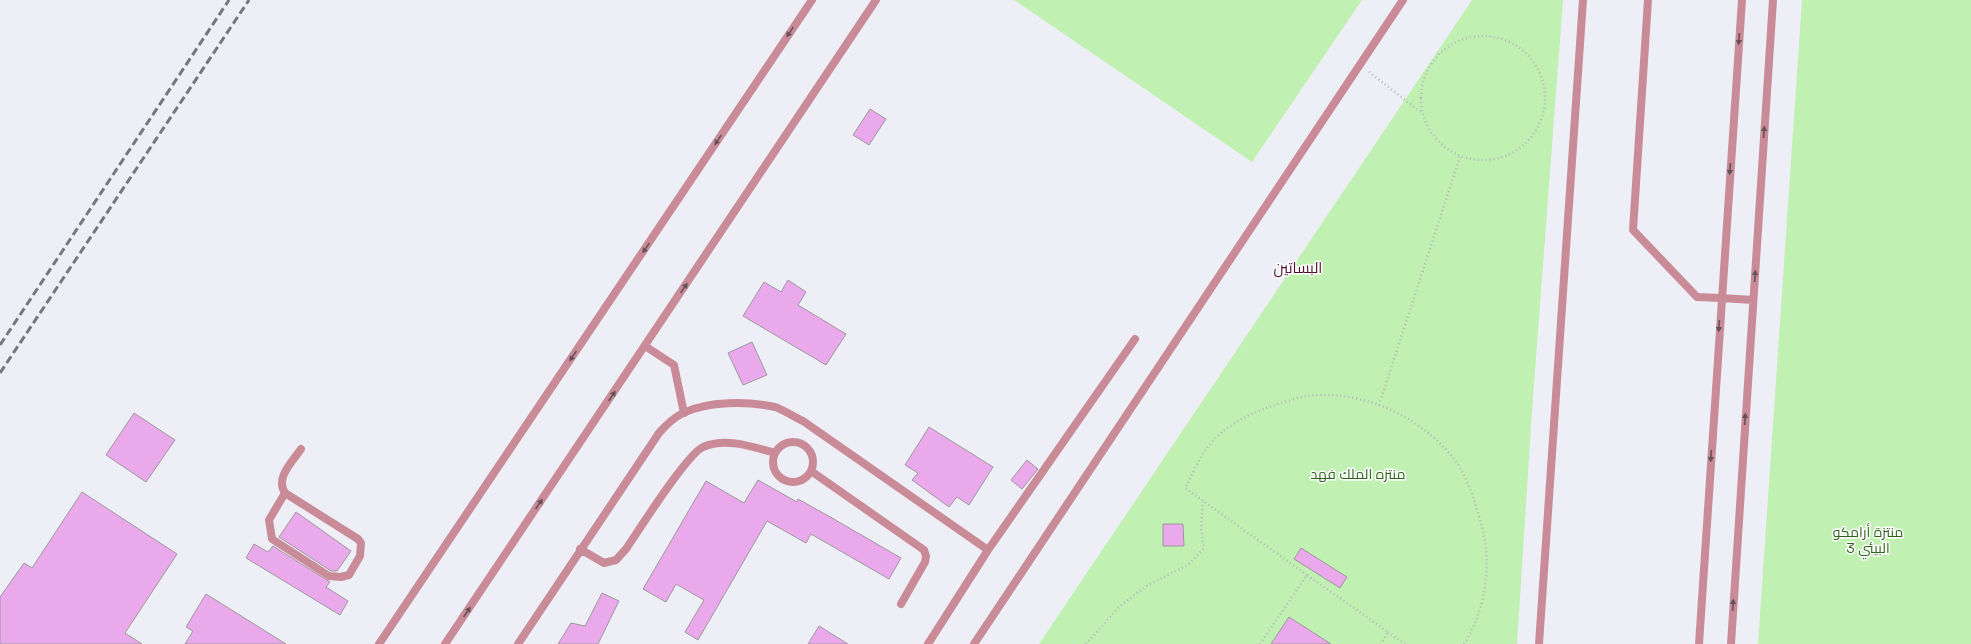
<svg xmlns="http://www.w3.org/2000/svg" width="1971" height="644" font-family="'Space Grotesk',Cairo,sans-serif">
	<rect width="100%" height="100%" fill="#eeeff6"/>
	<path fill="#c1f0b3" d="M 1014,0 L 1362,0 L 1252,162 Z
		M 1472,0 L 1563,0 L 1532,411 L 1517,644 L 1039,644 Z
		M 1802,0 L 1971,0 L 1971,644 L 1758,644 Z"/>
	<path fill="#e9a9eb" stroke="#9d989d" d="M 870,109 L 886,119 L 869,145 L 853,135 Z
		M 788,280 L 806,292 L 798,305 L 846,334 L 826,365 L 743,316 L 764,282 L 781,292 Z
		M 752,342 L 767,375 L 743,385 L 728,353 Z
		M 134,413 L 175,440 L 146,482 L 106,455 Z
		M 929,427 L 993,467 L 969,505 L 957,497 L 949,507 L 912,480 L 918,473 L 905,465 Z
		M 1027,460 L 1038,469 L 1022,489 L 1011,480 Z
		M 758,480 L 797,502 L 798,499 L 832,518 L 901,558 L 889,579 L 811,534 L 806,543 L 767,521 L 698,640 L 685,632 L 704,600 L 676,584 L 666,602 L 643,589 L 706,481 L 744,503 Z
		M 82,492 L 177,554 L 125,633 L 142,644 L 0,644 L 0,597 L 24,563 L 32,568 Z
		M 296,512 L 351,551 L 337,571 L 331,571 L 279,537 Z
		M 1163,524 L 1183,524 L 1184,546 L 1163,546 Z
		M 254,544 L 268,552 L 273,546 L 330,582 L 326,587 L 348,601 L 340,615 L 246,558 Z
		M 1301,548 L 1347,577 L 1340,588 L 1294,559 Z
		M 602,593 L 619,601 L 598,644 L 558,644 L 571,623 L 585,626 Z
		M 206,594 L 286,644 L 185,644 L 193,631 L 186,627 Z
		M 1289,617 L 1331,644 L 1271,644 Z
		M 819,626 L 848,644 L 808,644 Z"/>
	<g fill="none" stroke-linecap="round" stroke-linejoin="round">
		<path stroke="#b4b5ba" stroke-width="2.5" stroke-dasharray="1 3" stroke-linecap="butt" d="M1421 98a62 62 0 1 1 124 0a62 62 0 1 1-124 0Z
			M 1369,72 L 1422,113
			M 1379,405 L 1460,157
			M 1307,575 L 1185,488 C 1192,475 1198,460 1207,448 C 1222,427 1248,414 1272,406 C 1283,402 1296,398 1307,396 C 1362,389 1420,416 1454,459 C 1467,476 1473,496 1479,516 C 1493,561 1488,604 1464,644
			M 1388,632 L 1405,644
			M 1086,644 L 1119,607 L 1148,585 L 1188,565 L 1204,548 L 1201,528 L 1203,502
			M 1260,644 L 1307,575 L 1388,632 L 1381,644"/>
		<path stroke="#ca8b98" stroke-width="8" d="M 1648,0 L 1633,230 L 1697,297 L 1721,298
			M773 462a20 20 0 1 1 40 0a20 20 0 1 1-40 0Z
			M 811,471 L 924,550 L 926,556 L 925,562 L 901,604
			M 285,493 L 269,520 L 272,539 L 329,576 L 341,577 L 349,575 L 360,556 L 361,543 L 358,539 L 285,493 C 275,478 292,462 301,449
			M 580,549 L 604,563 L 616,560 L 626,549 C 639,530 686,455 703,447 C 726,437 753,447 775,453
			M 518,644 L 659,433 C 666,425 673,418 683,413 C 708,401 748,401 775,407 C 784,410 794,417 803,421 L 988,550
			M 928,644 L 988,550 L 1135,339
			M 1539,644 L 1583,0"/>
		<path stroke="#ca8b98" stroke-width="8" d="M 645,346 L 674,365 L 684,413
			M 974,644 L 1403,0"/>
		<path stroke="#ca8b98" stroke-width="8" d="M 1721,298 L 1753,300
			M 379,644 L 812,0
			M 445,644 L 876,0
			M 1699,644 L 1742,0
			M 1731,644 L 1773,0"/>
		<path stroke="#76777a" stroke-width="3" stroke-dasharray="8 4" stroke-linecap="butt" d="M 0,345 L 229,0
			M 0,373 L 249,0"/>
	</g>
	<defs><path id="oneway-solid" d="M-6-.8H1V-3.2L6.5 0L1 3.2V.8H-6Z"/></defs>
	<g fill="#645257">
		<use href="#oneway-solid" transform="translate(790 32) rotate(124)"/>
		<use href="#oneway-solid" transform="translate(1739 39) rotate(94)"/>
		<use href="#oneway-solid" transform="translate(1764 132) rotate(-86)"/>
		<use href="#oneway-solid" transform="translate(718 140) rotate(124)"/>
		<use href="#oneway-solid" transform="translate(1730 169) rotate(94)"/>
		<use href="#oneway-solid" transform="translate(646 248) rotate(124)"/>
		<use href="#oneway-solid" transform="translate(1755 276) rotate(-86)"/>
		<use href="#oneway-solid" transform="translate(684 288) rotate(-56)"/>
		<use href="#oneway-solid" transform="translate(1719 326) rotate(94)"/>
		<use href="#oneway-solid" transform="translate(573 356) rotate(124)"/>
		<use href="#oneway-solid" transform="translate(612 396) rotate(-56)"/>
		<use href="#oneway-solid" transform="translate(1745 419) rotate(-86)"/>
		<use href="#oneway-solid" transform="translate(1711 456) rotate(94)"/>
		<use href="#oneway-solid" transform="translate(539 504) rotate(-56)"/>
		<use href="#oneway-solid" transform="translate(1733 605) rotate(-86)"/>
		<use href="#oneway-solid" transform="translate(467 612) rotate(-56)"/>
	</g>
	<g text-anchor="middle" stroke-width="3" stroke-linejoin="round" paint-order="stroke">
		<g font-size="14" fill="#2e621b" stroke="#fff">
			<text x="1358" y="479">منتزه الملك فهد</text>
			<text x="1868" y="537">منتزة أرامكو<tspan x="1868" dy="16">البيئي 3</tspan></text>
		</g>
		<g font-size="15" fill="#520f29" stroke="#fff">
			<text x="1298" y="273">البساتين</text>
		</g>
	</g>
</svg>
